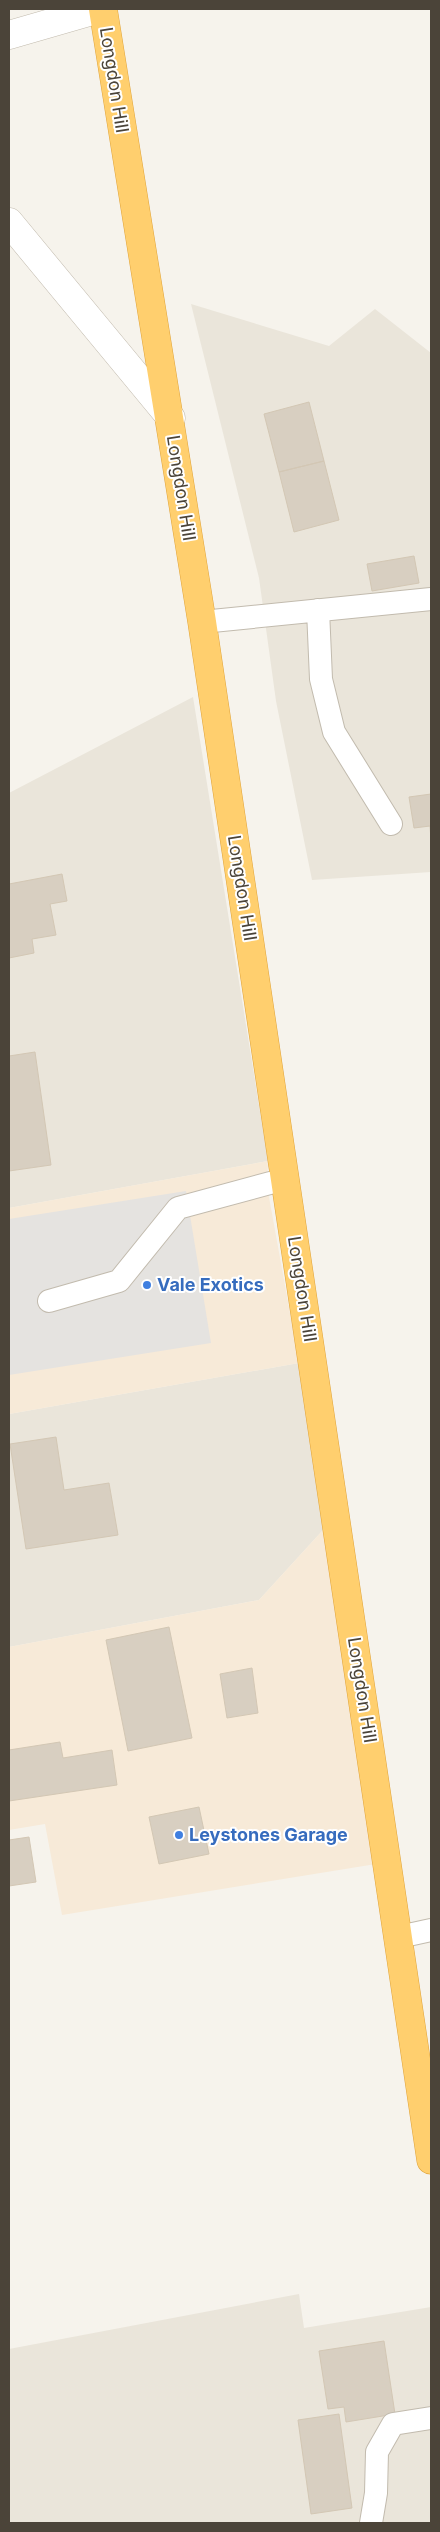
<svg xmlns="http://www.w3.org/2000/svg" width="440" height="2532" font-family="Inter,sans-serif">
	<rect width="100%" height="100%" fill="#f6f3ec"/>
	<path fill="#eae5da" d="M 191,304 L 329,346 L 375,309 L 431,353 L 431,872 L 312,880 L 276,701 L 259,578 Z
		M 193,697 L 268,1161 L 9,1208 L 9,793 Z
		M 299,1363 L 323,1530 L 259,1600 L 9,1647 L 9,1414 Z
		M 299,2294 L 304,2328 L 431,2307 L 431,2523 L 9,2523 L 9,2349 Z"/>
	<path fill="#f7ead8" d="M 268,1161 L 267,1186 L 299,1363 L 9,1414 L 9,1208 Z
		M 323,1530 L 376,1864 L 62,1915 L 45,1824 L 9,1830 L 9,1647 L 259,1600 Z"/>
	<path fill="#e5e3e0" d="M 186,1191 L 211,1343 L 9,1375 L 9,1219 Z"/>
	<path fill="#d8cfc1" stroke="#d3c7b4" d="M 309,402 L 324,461 L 279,472 L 264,414 Z
		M 324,461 L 339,520 L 294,532 L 279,472 Z
		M 414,556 L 419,583 L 372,591 L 367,564 Z
		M 431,794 L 431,840 L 430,826 L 414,828 L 409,797 Z
		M 62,874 L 67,901 L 50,904 L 56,935 L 32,939 L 34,953 L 9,958 L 9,884 Z
		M 35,1052 L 51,1165 L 9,1171 L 9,1056 Z
		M 56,1437 L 64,1490 L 109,1483 L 118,1535 L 26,1549 L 10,1444 Z
		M 169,1627 L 192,1738 L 128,1751 L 106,1640 Z
		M 252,1668 L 258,1713 L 227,1718 L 220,1674 Z
		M 60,1742 L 63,1758 L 112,1750 L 117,1785 L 9,1801 L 9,1750 Z
		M 199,1807 L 209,1854 L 159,1864 L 149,1817 Z
		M 29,1837 L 36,1882 L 9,1886 L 9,1840 Z
		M 384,2341 L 395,2414 L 346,2422 L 344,2407 L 328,2409 L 319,2351 Z
		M 339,2414 L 352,2508 L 311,2514 L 298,2420 Z"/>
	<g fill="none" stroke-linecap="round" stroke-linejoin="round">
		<g stroke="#c2bbae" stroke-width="24">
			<path id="lane" d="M 318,610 L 321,679 L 334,732 L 391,824
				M 202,622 L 431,599
				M 49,1301 L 119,1281 L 178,1208 L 285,1179
				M 399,1937 L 431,1930
				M 371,2523 L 376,2493 L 377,2452 L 393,2424 L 431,2418"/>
		</g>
		<g stroke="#c2bbae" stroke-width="29">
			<path id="street" d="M 9,35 L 99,9
				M 9,222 L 171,418"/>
		</g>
		<g stroke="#e0a43c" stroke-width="29">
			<path id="highway" d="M 103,9 L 202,622 L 431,2160"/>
		</g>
		<use href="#lane" stroke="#fff" stroke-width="22"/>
		<use href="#street" stroke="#fff" stroke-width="28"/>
		<use href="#highway" stroke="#ffcf6e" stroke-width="28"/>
	</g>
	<g fill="#3f7fe0" stroke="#fff" stroke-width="2">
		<circle cx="147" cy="1285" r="5"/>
		<circle cx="179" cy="1835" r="5"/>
	</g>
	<g text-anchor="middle" stroke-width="4" stroke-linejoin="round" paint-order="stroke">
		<g font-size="18" fill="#4b4439" stroke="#fff">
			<text transform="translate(114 80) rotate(81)" y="6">Longdon Hill</text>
			<text transform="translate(181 488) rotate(81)" y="6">Longdon Hill</text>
			<text transform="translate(242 888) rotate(81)" y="6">Longdon Hill</text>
			<text transform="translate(302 1289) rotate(81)" y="6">Longdon Hill</text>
			<text transform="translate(362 1690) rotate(81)" y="6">Longdon Hill</text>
		</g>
		<g font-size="18" font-weight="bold" fill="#366cbe" stroke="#fff" text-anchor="start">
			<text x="157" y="1291">Vale Exotics</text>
			<text x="189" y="1841">Leystones Garage</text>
		</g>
	</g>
	<rect width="440" height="2532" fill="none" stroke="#4b4439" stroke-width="20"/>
</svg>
